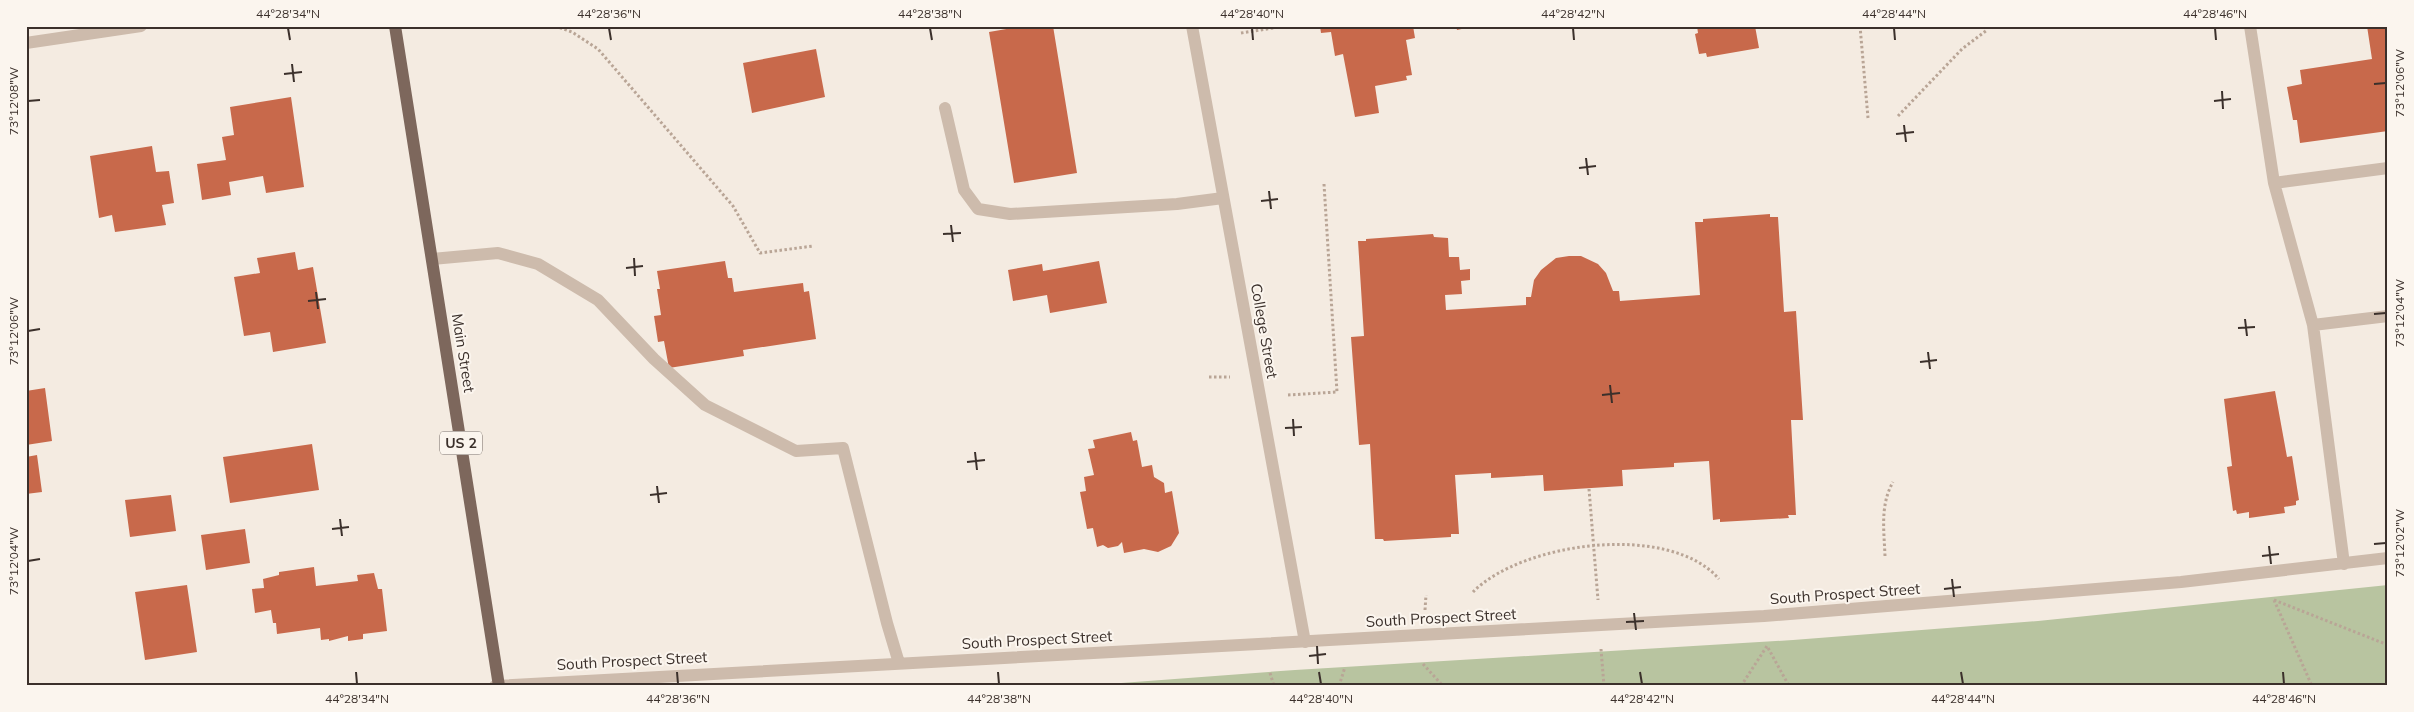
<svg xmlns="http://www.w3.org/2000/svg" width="2414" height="712" font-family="Mulish,sans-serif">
	<rect width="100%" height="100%" fill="#f4ebe1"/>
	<path fill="#b8c4a0" d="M 2388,585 L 2388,686 L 1081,686 L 1295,670 L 1793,640 L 2038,621 Z"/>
	<path fill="#c8694b" d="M 1023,26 L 1053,26 L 1077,173 L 1014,183 L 989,32 Z
		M 1320,26 L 1413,26 L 1415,38 L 1406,40 L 1412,75 L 1406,76 L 1407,80 L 1375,86 L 1379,113 L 1355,117 L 1343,54 L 1335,56 L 1331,32 L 1321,33 Z
		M 1456,26 L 1471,26 L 1471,27 L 1457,30 Z
		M 1697,26 L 1755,26 L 1759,48 L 1707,57 L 1706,53 L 1699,54 L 1695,34 L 1698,33 Z
		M 2367,26 L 2388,26 L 2388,131 L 2300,143 L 2297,120 L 2293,120 L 2287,87 L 2302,84 L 2300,70 L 2372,59 Z
		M 816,49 L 825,97 L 752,113 L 743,63 Z
		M 291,97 L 304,187 L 266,193 L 263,176 L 229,182 L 231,195 L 202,200 L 197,164 L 226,160 L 222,137 L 234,135 L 230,107 Z
		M 152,146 L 156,172 L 169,171 L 174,203 L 162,205 L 166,225 L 115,232 L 112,215 L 99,218 L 90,156 Z
		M 1770,214 L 1770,217 L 1778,217 L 1784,312 L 1796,311 L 1803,420 L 1791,420 L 1796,515 L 1788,515 L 1789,518 L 1720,522 L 1720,519 L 1713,520 L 1709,461 L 1674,463 L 1674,467 L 1622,470 L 1623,486 L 1544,491 L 1543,475 L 1491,478 L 1491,473 L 1455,475 L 1459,534 L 1451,534 L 1451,537 L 1384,541 L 1383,539 L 1375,539 L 1370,444 L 1359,445 L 1351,337 L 1364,336 L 1358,241 L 1366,241 L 1366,239 L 1433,234 L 1434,237 L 1448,238 L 1449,257 L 1459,257 L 1460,270 L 1470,269 L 1470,280 L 1461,281 L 1462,294 L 1445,295 L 1446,310 L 1526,305 L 1526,297 L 1531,297 L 1534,280 L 1541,270 L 1556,258 L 1569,256 L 1581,256 L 1598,264 L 1606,273 L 1613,291 L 1619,291 L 1620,301 L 1700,295 L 1695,222 L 1703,222 L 1703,219 Z
		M 295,252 L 298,270 L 313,267 L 326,343 L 273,352 L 270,332 L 244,336 L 234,277 L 260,273 L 257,258 Z
		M 725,261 L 728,278 L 732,278 L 734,292 L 803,283 L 804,292 L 809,291 L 816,339 L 743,350 L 744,356 L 669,368 L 664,341 L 658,342 L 654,316 L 661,315 L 657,289 L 660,289 L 657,271 Z
		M 1099,261 L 1107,303 L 1050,313 L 1047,295 L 1013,301 L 1008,270 L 1042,264 L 1043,271 Z
		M 45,388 L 52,441 L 26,445 L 26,391 Z
		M 2275,391 L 2287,457 L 2292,456 L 2299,500 L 2296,501 L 2296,505 L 2284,507 L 2285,513 L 2249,518 L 2249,512 L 2237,514 L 2236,510 L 2233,511 L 2227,467 L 2232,466 L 2224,399 Z
		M 1131,432 L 1133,441 L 1137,440 L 1142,467 L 1152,465 L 1154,477 L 1164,483 L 1165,493 L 1172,491 L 1179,533 L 1171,546 L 1158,552 L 1144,549 L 1124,553 L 1122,542 L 1118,546 L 1108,548 L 1103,545 L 1097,547 L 1093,528 L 1087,529 L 1080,492 L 1086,491 L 1084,477 L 1094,475 L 1088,449 L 1095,448 L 1093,440 Z
		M 312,444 L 319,490 L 230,503 L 223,457 Z
		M 37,455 L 42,492 L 26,494 L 26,457 Z
		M 171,495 L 176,531 L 130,537 L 125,500 Z
		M 245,529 L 250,563 L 206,570 L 201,535 Z
		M 314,567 L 316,586 L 358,581 L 357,575 L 374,573 L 378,589 L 382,589 L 387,631 L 363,634 L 363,639 L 348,641 L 348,636 L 329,641 L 329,639 L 321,640 L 320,628 L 277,634 L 276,623 L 273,623 L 271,610 L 255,613 L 252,589 L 264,588 L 263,579 L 279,575 L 279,572 Z
		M 187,585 L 197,652 L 145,660 L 135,592 Z"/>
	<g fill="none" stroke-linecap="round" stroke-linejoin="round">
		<path stroke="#b9a596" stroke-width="3" stroke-dasharray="2.5 2.5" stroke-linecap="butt" d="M 555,26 L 572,32 L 598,49 L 733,206 L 760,253 L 813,246
			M 1860,26 L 1868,118
			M 1241,33 L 1286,26
			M 1898,116 L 1962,49 L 1987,30
			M 1209,377 L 1230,377
			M 1288,395 L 1337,392 L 1324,184
			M 1589,489 L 1598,600
			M 1885,556 C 1884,530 1880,505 1893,482
			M 1473,592 C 1522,542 1670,522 1719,579
			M 2274,600 L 2388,645
			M 2274,600 L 2312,686
			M 1425,610 L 1426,595
			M 1601,649 L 1604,686
			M 1423,664 L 1443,686
			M 1270,673 L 1274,686
			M 1339,686 L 1345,667
			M 1741,686 L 1767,646 L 1789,686"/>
		<path stroke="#cdbbac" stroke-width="12" d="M 1192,26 L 1305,642
			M 2250,26 L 2274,183 L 2313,325 L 2344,564
			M 26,43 L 141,26
			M 945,108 L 964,190 L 978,209 L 1010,214 L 1177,204 L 1223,198
			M 2274,183 L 2388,168
			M 432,259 L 498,253 L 538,264 L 598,300 L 654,359 L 705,405 L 796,451 L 843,448 L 887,623 L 899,663
			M 2313,325 L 2388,316
			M 495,686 L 1764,616 L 2181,582 L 2388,558"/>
		<path stroke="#7d675c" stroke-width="12" d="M 395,26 L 499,686"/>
	</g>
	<path fill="none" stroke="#3b302b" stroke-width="2" d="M 288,28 L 290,40M 609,28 L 611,40M 930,28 L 932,40M 1252,28 L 1253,40M 1573,28 L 1574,40M 1894,28 L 1895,40M 2215,28 L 2216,40M 292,64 L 294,82M 284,74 L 302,72M 2374,84 L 2386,83M 2222,91 L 2223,109M 28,101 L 40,100M 2214,101 L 2231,99M 1904,125 L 1906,142M 1896,134 L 1914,132M 1586,158 L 1588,175M 1579,168 L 1596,166M 1269,191 L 1271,209M 1261,201 L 1278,199M 951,225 L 953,242M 943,234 L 961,233M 634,258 L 635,276M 626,268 L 643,266M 316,292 L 318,309M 308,301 L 326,299M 2374,314 L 2386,313M 2245,319 L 2247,336M 2238,328 L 2255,327M 28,331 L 40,329M 1928,352 L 1930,369M 1920,362 L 1937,360M 1610,385 L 1612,403M 1602,395 L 1620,393M 1293,419 L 1294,436M 1285,428 L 1302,427M 975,452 L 977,470M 967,462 L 985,460M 657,486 L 659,503M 650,495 L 667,493M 340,519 L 342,536M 332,529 L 349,527M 2374,544 L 2386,543M 2269,546 L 2271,564M 2262,556 L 2279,554M 28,561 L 40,559M 1952,579 L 1954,597M 1944,589 L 1961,587M 1634,613 L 1636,630M 1626,622 L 1644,621M 1317,646 L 1318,664M 1309,656 L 1326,654M 356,672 L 357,684M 677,672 L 678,684M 998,672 L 999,684M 1319,672 L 1321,684M 1640,672 L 1642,684M 1961,672 L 1963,684M 2283,672 L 2284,684"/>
	<g text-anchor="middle" stroke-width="4" stroke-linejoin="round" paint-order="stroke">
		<rect fill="#fbf5ee" stroke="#756b66" stroke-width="1" x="440" y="431.5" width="42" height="23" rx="4"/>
		<g font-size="14" font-weight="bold" fill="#3b302b">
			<text x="461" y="448">US 2</text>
		</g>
		<g font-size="15" fill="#3b302b" stroke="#fbf5ee">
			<text transform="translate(1264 331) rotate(80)" y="5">College Street</text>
			<text transform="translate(463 353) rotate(81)" y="5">Main Street</text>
			<text transform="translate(1845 594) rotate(-4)" y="5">South Prospect Street</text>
			<text transform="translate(1441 618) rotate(-3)" y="5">South Prospect Street</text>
			<text transform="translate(1037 640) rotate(-3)" y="5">South Prospect Street</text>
			<text transform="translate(632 661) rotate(-3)" y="5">South Prospect Street</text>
		</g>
	</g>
	<rect width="2414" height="712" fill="none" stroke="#fbf5ee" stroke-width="55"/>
	<rect x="28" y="28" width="2358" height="656" fill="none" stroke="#3b302b" stroke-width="2"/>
	<g font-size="12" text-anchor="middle" fill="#3b302b">
		<text x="288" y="18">44°28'34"N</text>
		<text x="609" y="18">44°28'36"N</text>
		<text x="930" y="18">44°28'38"N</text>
		<text x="1252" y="18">44°28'40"N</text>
		<text x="1573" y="18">44°28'42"N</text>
		<text x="1894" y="18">44°28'44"N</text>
		<text x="2215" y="18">44°28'46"N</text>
		<text transform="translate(2400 83) rotate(-90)" y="4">73°12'06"W</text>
		<text transform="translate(14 101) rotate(-90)" y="4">73°12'08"W</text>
		<text transform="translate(2400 313) rotate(-90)" y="4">73°12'04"W</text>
		<text transform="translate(14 331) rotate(-90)" y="4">73°12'06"W</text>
		<text transform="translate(2400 543) rotate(-90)" y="4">73°12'02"W</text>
		<text transform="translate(14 561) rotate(-90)" y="4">73°12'04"W</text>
		<text x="357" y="703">44°28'34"N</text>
		<text x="678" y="703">44°28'36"N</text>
		<text x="999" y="703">44°28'38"N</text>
		<text x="1321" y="703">44°28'40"N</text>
		<text x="1642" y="703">44°28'42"N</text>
		<text x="1963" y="703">44°28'44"N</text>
		<text x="2284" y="703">44°28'46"N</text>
	</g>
</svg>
